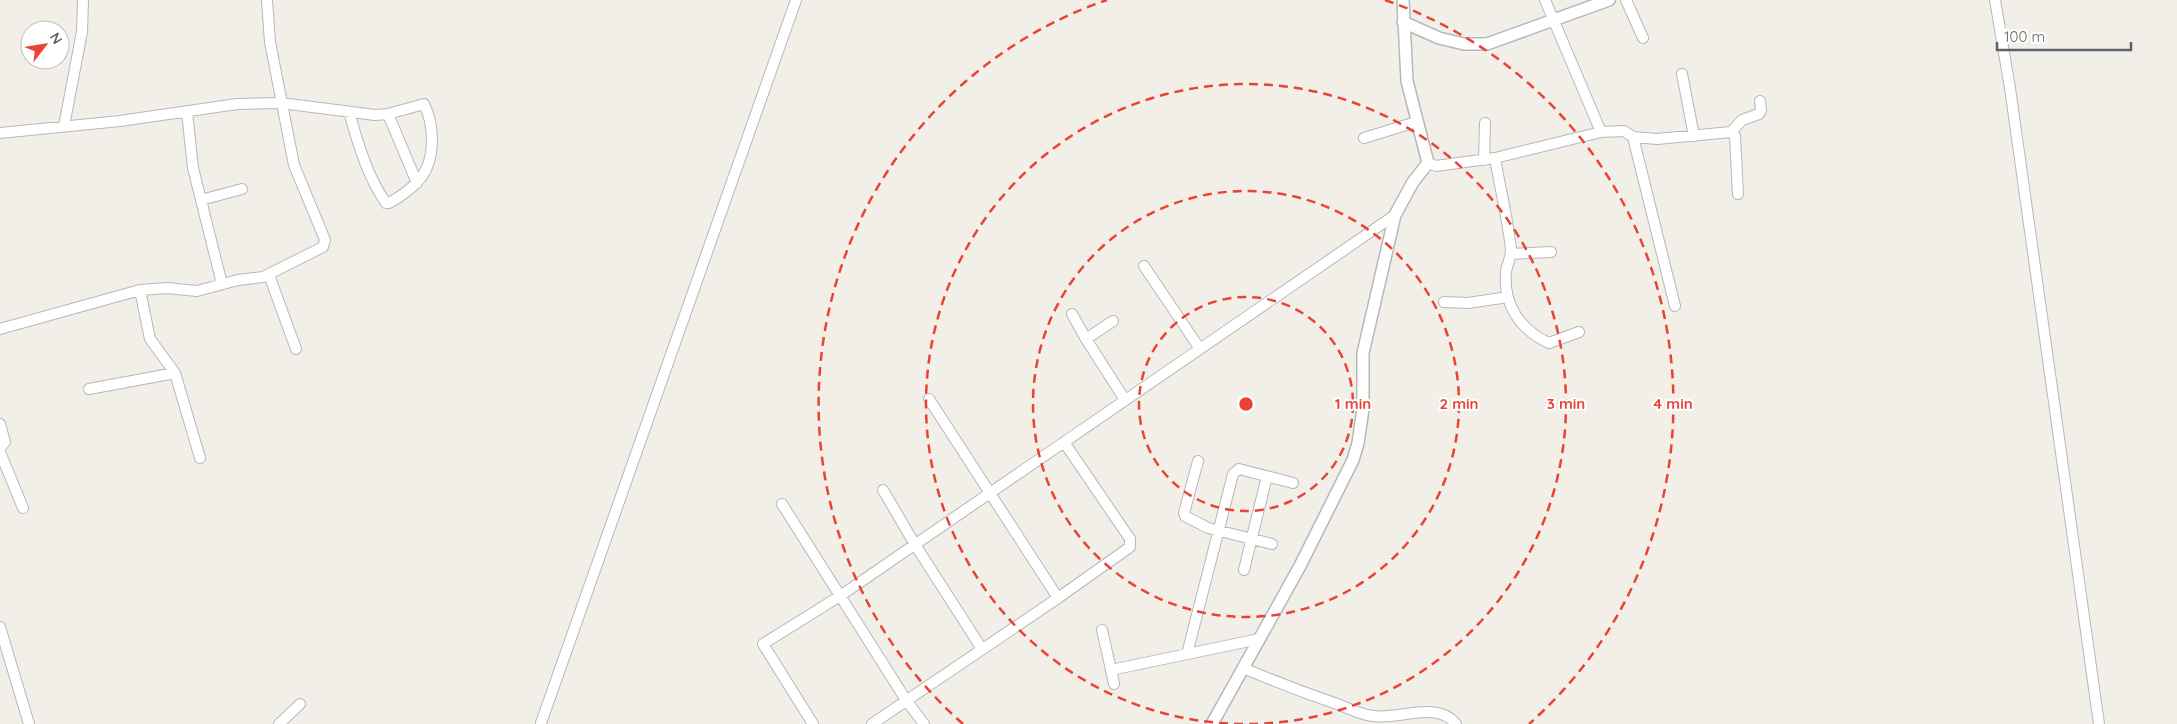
<svg xmlns="http://www.w3.org/2000/svg" width="2177" height="724" font-family="Quicksand,sans-serif">
	<rect width="100%" height="100%" fill="#f1efe8"/>
	<g fill="none" stroke-linecap="round" stroke-linejoin="round">
		<g stroke="#b5b8bc" stroke-width="12">
			<path id="minor" d="M 1545,0 L 1601,132
				M 1626,0 L 1643,38
				M 1995,0 L 2010,88 L 2099,724
				M 1682,74 L 1694,136
				M 187,112 L 193,168 L 222,284
				M 388,114 L 417,183
				M 64,126 L 82,32 L 83,0
				M 1731,132 L 1742,120 L 1759,114 L 1761,110 L 1760,101
				M 0,133 L 120,121 L 237,104 L 281,103 L 375,115 L 388,114 L 424,104 C 435,126 436,164 417,182 C 410,190 398,198 389,203 L 386,203 C 367,176 358,143 349,112
				M 1633,137 L 1675,306
				M 1364,138 L 1416,122
				M 1495,158 C 1500,188 1508,219 1511,250 C 1511,257 1507,265 1506,272 C 1503,304 1520,330 1549,343 L 1579,332
				M 1484,160 L 1485,123
				M 1428,163 L 1436,166 L 1495,158 L 1601,132 L 1624,131 L 1633,137 L 1657,139 L 1731,132 L 1735,136 L 1738,194
				M 201,200 L 242,189
				M 1511,254 L 1551,252
				M 1144,266 L 1200,349
				M 269,275 L 296,349
				M 140,290 L 150,339 L 175,373 L 200,458
				M 1444,302 L 1468,303 L 1508,297
				M 1072,314 L 1086,339 L 1113,321
				M 0,329 L 140,290 L 167,288 L 197,291 L 238,280 L 263,277 L 323,247 L 325,240 L 323,235 L 294,165 L 270,42 L 267,0
				M 1086,339 L 1125,400
				M 89,389 L 175,373
				M 0,424 L 5,442 L 0,448
				M 0,452 L 23,508
				M 1198,461 L 1184,513 L 1185,516 L 1208,528 L 1272,544
				M 883,490 L 914,543 L 982,649
				M 782,504 L 906,700 L 924,724
				M 1244,570 L 1267,476
				M 1058,598 L 1130,547 L 1130,539 L 1064,442
				M 0,627 L 29,724
				M 1102,630 L 1111,670 L 1259,639
				M 1187,654 L 1233,474 L 1239,469 L 1293,483
				M 1243,668 C 1274,681 1305,693 1337,704 C 1348,708 1361,715 1373,716 C 1400,720 1437,700 1456,724
				M 1111,670 L 1114,684
				M 541,723 L 796,0
				M 279,724 L 300,704
				M 813,724 L 763,644 L 840,596 L 1395,215
				M 872,724 L 1058,598 L 929,399"/>
		</g>
		<g stroke="#b5b8bc" stroke-width="14">
			<path id="tertiary" d="M 1403,22 L 1439,38 L 1464,44 L 1487,44 L 1609,0
				M 1212,724 L 1300,566 L 1353,460 L 1358,443 L 1363,409 L 1363,353 L 1395,215 L 1413,182 L 1428,163 L 1407,81 L 1403,0"/>
		</g>
		<use href="#minor" stroke="#fff" stroke-width="10"/>
		<use href="#tertiary" stroke="#fff" stroke-width="11"/>
	</g>
	<g fill="none" stroke="#ea4335" stroke-width="2.5" stroke-dasharray="9 6">
		<circle cx="1246" cy="404" r="107"/>
		<circle cx="1246" cy="404" r="213"/>
		<path d="M1243 724A320 320 0 1 1 1249 724"/>
		<path d="M963 724A427 427 0 0 1 1107 0M1385 0A427 427 0 0 1 1529 724"/>
	</g>
	<circle cx="1246" cy="404" r="8" fill="#ea4335" stroke="#fff" stroke-width="2.5"/>
	<g font-size="15" text-anchor="middle" font-weight="bold" fill="#ea4335" stroke="#fff" stroke-width="4" stroke-linejoin="round" paint-order="stroke">
		<text x="1353" y="409">1 min</text>
		<text x="1459" y="409">2 min</text>
		<text x="1566" y="409">3 min</text>
		<text x="1673" y="409">4 min</text>
	</g>
	<g transform="translate(45 45) rotate(59)"><circle r="24" fill="#ffffff" stroke="#bfc1c3"/>
	<path d="M0-4L9 19L0 12L-9 19Z" fill="#ea4335"/>
	<text y="-8" font-size="14" font-weight="bold" text-anchor="middle" fill="#5f6368">N</text>
	</g>
	<path d="M1997 42v8h134v-8" fill="none" stroke="#5f6368" stroke-width="2.5"/>
	<text x="2004" y="42" font-size="15" fill="#5f6368" stroke="#ffffff" stroke-width="4" paint-order="stroke">100 m</text>
</svg>
